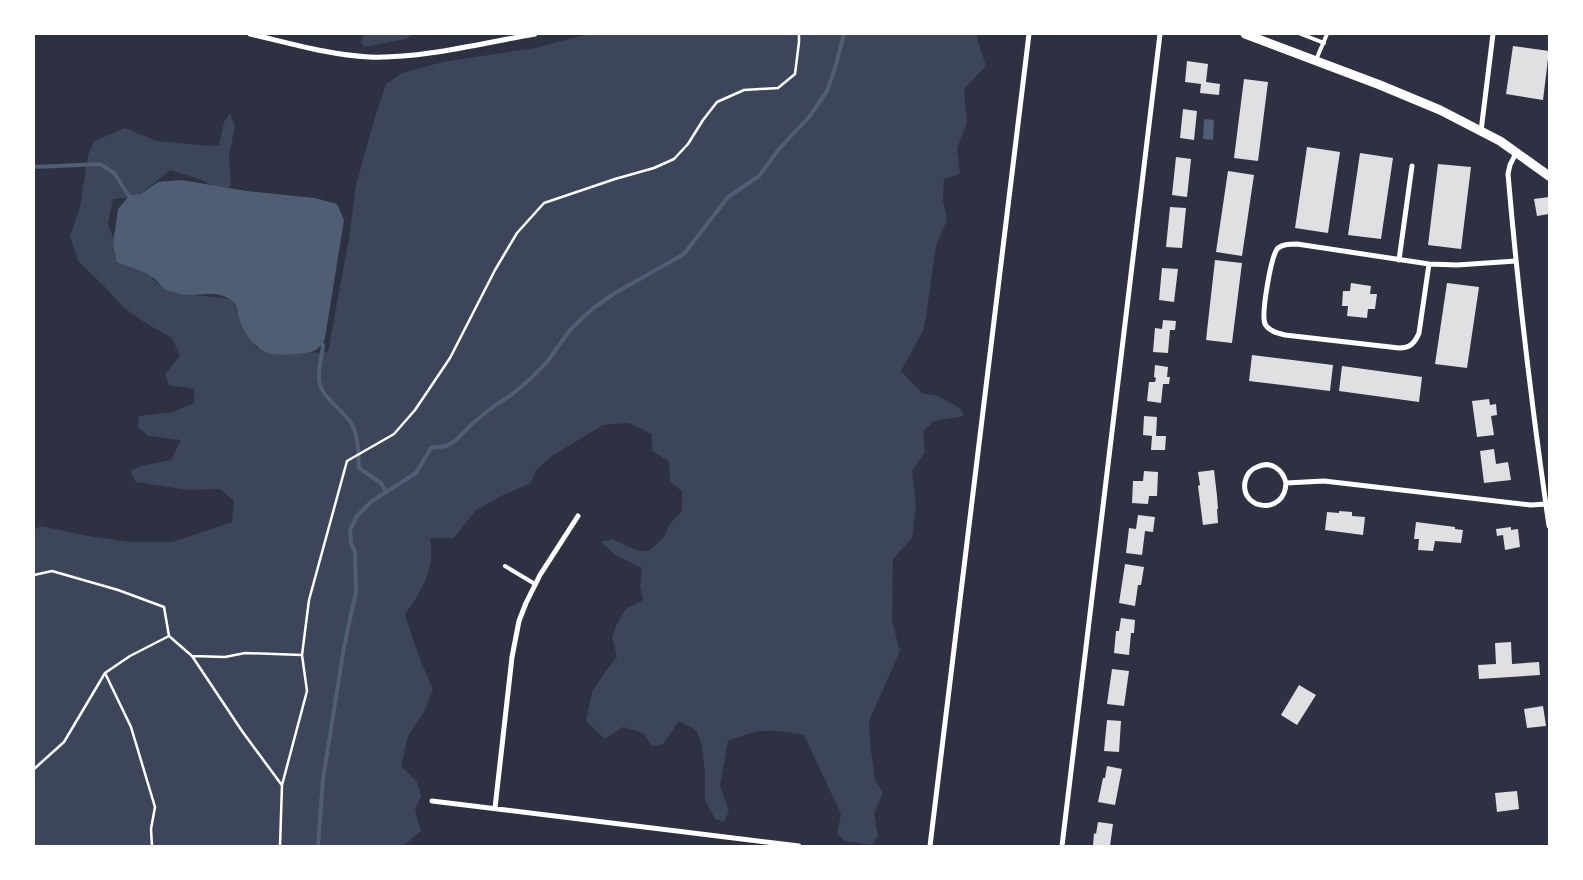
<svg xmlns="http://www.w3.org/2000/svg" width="1583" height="880" font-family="'Asap Condensed',sans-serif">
	<rect width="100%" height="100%" fill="#2d3142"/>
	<path fill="#3c4559" d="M 364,34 L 414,34 L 406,39 L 364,47 L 361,43 Z
		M 589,34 L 978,34 L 977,38 L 986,66 L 964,89 L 967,123 L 957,148 L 960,174 L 944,179 L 943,200 L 947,220 L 936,246 L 924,329 L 901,371 L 922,393 L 938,396 L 960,408 L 964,416 L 934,421 L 923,431 L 925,452 L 912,471 L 916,507 L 912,538 L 893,559 L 892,621 L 900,651 L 869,721 L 871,751 L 875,780 L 883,793 L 874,813 L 878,836 L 872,845 L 845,841 L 837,834 L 841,814 L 804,735 C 772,729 759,728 728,741 L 720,786 L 729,811 L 724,822 L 715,819 L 705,800 L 705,772 L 701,742 L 696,730 L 679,721 L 663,744 L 652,746 L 643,733 L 623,727 L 605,739 L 586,721 L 592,692 L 605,672 L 617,657 L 612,637 L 616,626 L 626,609 L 643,600 L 640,587 L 642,568 L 615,555 L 601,542 L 612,539 L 639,551 L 649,551 L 664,537 L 669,525 L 682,511 L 682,491 L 670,482 L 669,461 L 652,451 L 652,434 L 629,423 L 603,425 L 552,456 L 536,470 L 531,483 L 501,496 L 475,511 L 454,538 L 430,538 C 436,568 421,591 405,615 L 421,662 L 433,689 L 425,710 L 408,736 L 401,766 L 417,782 L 421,796 L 415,810 L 421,831 L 403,846 L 34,846 L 34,529 L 42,526 L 88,536 L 131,542 L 172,542 L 232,522 L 234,501 L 220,489 L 187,490 L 136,482 L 130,471 L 144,465 L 171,460 L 181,440 L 148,436 L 138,427 L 139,416 L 173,412 L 194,403 L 194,389 L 169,385 L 165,374 L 180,356 L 172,338 L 147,324 L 123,307 L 103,285 L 78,261 L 70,236 L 80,207 L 88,155 L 94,141 L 125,128 L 157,141 L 211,146 L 219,145 L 224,122 L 230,113 L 235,126 L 229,155 L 231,186 L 219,189 L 199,179 L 170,170 L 137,197 L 113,199 L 108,224 L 120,254 L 141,265 L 157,283 L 185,294 L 232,299 L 256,348 L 301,353 L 328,352 L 349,238 L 356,185 L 374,120 L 386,84 L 402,73 L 443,62 L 535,48 Z"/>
	<path fill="#4f5d75" d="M 1204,119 L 1214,120 L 1213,140 L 1203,139 Z
		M 181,180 L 247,191 L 315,198 L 337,204 L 344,220 L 325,338 C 322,347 316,352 306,353 C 297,354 276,356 268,353 C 254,348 243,332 239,318 C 237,310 238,304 230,299 C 217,291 202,295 188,295 C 184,295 178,294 173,292 C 158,288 163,284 152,277 C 142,269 129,268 117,262 L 113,244 L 118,209 L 129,196 L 141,194 L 158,182 Z"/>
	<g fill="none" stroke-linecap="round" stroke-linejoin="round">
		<path stroke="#4f5d75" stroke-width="4" d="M 34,167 L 100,164 L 114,173 L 129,196 L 133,199
			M 321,343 L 323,345 C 322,356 318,369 319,380 C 320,396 343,410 351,423 C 359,436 358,453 359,468 L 381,483 L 386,492
			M 318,846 L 323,779 L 344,647 L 356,592 L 355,552 L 351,543 L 350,530 L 357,516 L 372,501 L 416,473 L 431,448 L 446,446 L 455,441 L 473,423 L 494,406 L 510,396 L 528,381 L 547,362 L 570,330 L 592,309 L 615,293 L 684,254 L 728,197 L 759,176 L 779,149 L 809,117 L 827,91 L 836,65 L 844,34"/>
	</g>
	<path fill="#e0e0e3" d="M 1513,46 L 1549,51 L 1543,100 L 1506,94 Z
		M 1187,61 L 1208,64 L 1206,82 L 1220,84 L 1219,95 L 1200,93 L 1201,84 L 1185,82 Z
		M 1244,79 L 1268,82 L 1258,161 L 1234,158 Z
		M 1183,109 L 1197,111 L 1194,140 L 1180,138 Z
		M 1307,147 L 1340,152 L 1328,233 L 1295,228 Z
		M 1360,153 L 1393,158 L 1381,239 L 1348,235 Z
		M 1176,157 L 1191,159 L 1187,197 L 1172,195 Z
		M 1438,164 L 1471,167 L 1461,249 L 1428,245 Z
		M 1228,171 L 1254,175 L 1242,256 L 1216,252 Z
		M 1549,197 L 1549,214 L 1537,216 L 1534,199 Z
		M 1170,207 L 1186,208 L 1182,248 L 1166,247 Z
		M 1215,260 L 1242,263 L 1232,343 L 1206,340 Z
		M 1162,268 L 1178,269 L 1174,302 L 1159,300 Z
		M 1351,283 L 1371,286 L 1370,294 L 1377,294 L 1375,309 L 1368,309 L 1367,318 L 1347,316 L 1348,306 L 1342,306 L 1343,291 L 1350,291 Z
		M 1447,283 L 1479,287 L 1467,368 L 1435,364 Z
		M 1163,320 L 1176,321 L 1175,330 L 1170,330 L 1168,353 L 1153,352 L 1155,328 L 1162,329 Z
		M 1252,355 L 1333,365 L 1330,391 L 1249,381 Z
		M 1155,365 L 1168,367 L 1167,377 L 1170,377 L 1169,384 L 1163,384 L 1161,403 L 1147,401 L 1149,382 L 1155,382 L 1156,378 L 1154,377 Z
		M 1342,366 L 1422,377 L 1419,402 L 1339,391 Z
		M 1489,399 L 1490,405 L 1496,404 L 1497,415 L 1491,416 L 1494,435 L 1477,437 L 1472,401 Z
		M 1144,416 L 1157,417 L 1156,436 L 1166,436 L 1165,450 L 1151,450 L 1152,436 L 1143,435 Z
		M 1494,449 L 1496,464 L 1508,462 L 1511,480 L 1484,483 L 1480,451 Z
		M 1214,470 L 1217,496 L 1218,509 L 1217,509 L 1218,523 L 1203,525 L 1198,486 L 1200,485 L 1198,472 Z
		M 1144,471 L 1158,472 L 1157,496 L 1149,496 L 1148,504 L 1132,503 L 1133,481 L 1143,481 Z
		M 1339,511 L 1352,512 L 1352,516 L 1365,517 L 1363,535 L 1325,530 L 1327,512 L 1339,513 Z
		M 1138,515 L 1155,517 L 1153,532 L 1145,531 L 1142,555 L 1126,553 L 1129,528 L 1136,529 Z
		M 1416,522 L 1455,527 L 1455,529 L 1463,530 L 1461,543 L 1435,541 L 1433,551 L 1418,550 L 1419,539 L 1414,539 Z
		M 1511,527 L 1511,530 L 1518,529 L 1520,547 L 1505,550 L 1503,535 L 1497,536 L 1496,529 Z
		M 1125,564 L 1144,567 L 1141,585 L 1138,585 L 1135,606 L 1119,603 Z
		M 1121,618 L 1135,620 L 1134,633 L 1131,633 L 1129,655 L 1114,653 L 1116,631 L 1119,631 Z
		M 1511,642 L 1512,664 L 1539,662 L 1540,675 L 1479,679 L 1478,665 L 1496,664 L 1495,643 Z
		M 1112,669 L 1129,671 L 1124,706 L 1107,704 Z
		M 1299,685 L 1316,695 L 1297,725 L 1281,715 Z
		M 1543,706 L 1546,726 L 1527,728 L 1524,709 Z
		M 1107,720 L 1121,721 L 1119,752 L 1104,751 Z
		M 1107,766 L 1122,769 L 1115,805 L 1098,802 L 1103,778 L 1105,778 Z
		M 1517,791 L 1519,809 L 1497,812 L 1495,793 Z
		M 1098,822 L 1113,824 L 1110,846 L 1093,846 L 1094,833 L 1096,834 Z"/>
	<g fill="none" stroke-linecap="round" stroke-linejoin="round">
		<path stroke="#fff" stroke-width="2.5" d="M 34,575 L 52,571 L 118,590 L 164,607 L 169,636
			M 192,656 L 242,731 L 281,784
			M 34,769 L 64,742 L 105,673
			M 152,846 L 151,829 L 155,807 L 131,727 L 105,673 L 130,656 L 169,636 L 192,656 L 225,657 L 245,653 L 302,655
			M 280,846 L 282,785 L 307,691 L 302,655 L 309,600 L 347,461 L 394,434 L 415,410 L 450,358 L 495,270 L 517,233 L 544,203 L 615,179 L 654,168 L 674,159 L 688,144 L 703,120 L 717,102 L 744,90 L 778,88 L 795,74 L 799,42 L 799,34"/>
		<path stroke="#fff" stroke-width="4" d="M 1301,34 L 1324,43
			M 1316,60 L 1327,34
			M 505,566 L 535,584"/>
		<path stroke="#fff" stroke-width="5" d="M 250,34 C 289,43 329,55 369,57 C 421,59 483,43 535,34
			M 1481,131 L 1493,34
			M 1516,153 L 1510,165 L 1508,174 C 1518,291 1532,409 1549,526
			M 1399,260 L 1412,166
			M 1429,264 L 1419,333 C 1415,343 1410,348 1399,348 L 1285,335 C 1277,333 1269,331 1265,324 C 1261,314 1271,255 1278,248 C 1283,244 1290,244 1297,244 L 1429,264 L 1457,265 L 1516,261
			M 1286,483 C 1285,516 1240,510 1245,482 C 1246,475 1251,469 1257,467 C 1271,460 1283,470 1286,483 L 1324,481 L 1531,505 L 1546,504
			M 432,801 L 799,846
			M 495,808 L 512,657 L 519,621 L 526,603 L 540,575 L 578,516
			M 930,846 L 1029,34
			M 1062,846 L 1160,34"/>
		<path stroke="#fff" stroke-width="9" d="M 1245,34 L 1380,85 L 1440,110 L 1500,141 L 1549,176"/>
	</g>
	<rect width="1583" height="880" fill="none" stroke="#ffffff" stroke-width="70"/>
</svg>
